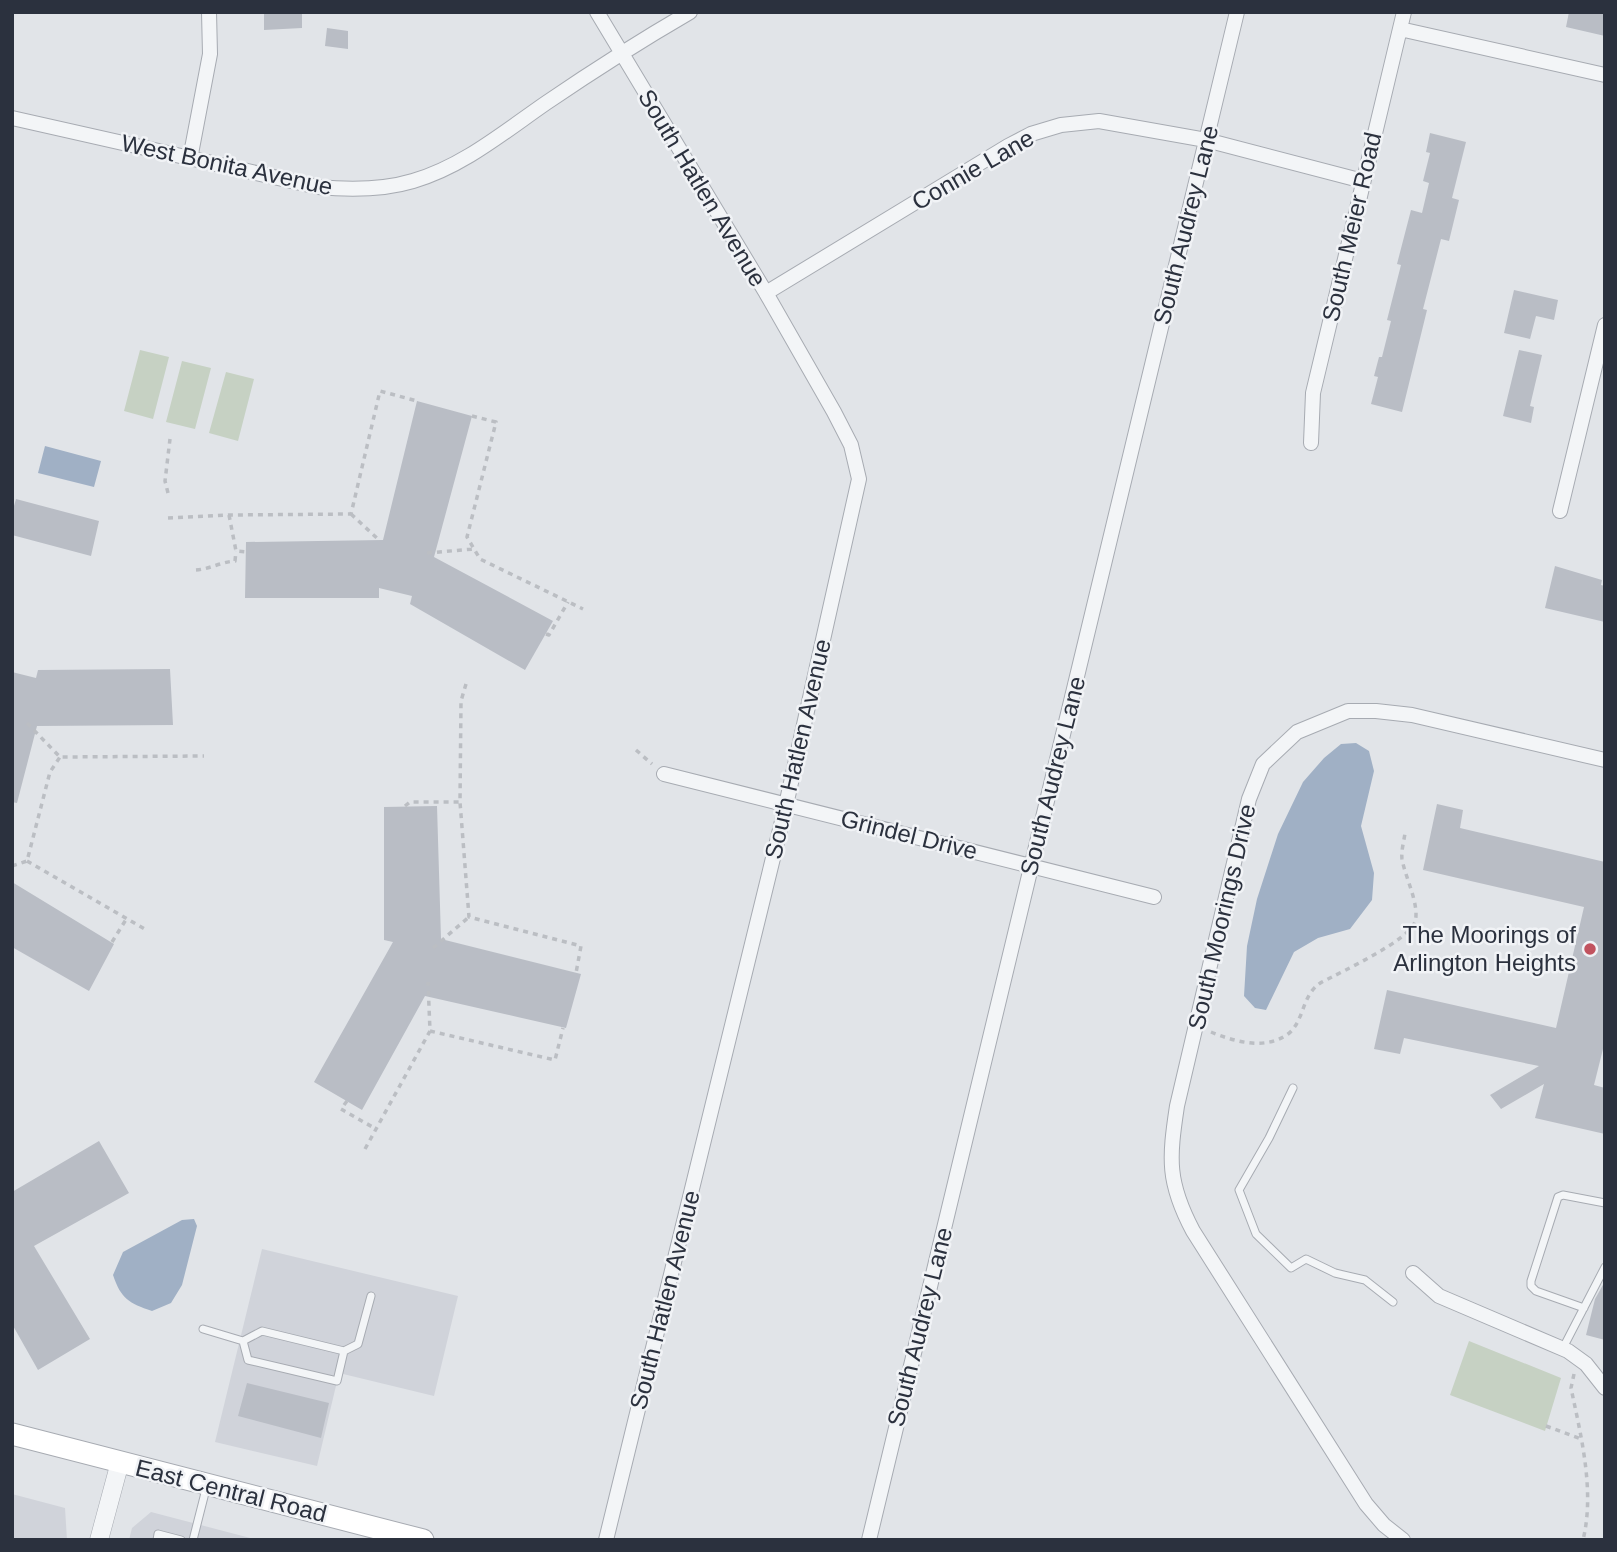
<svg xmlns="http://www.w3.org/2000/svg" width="1617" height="1552" font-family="Arial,sans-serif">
	<rect width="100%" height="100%" fill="#e1e4e8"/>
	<path fill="#d0d3da" d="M 262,1249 L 458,1296 L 434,1396 L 339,1373 L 317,1466 L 215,1442 Z
		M 12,1494 L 65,1508 L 67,1540 L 12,1540 Z
		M 151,1512 L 258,1540 L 129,1540 L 132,1528 Z"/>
	<path fill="#c6d1c3" d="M 140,350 L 169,357 L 153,419 L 124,411 Z
		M 182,361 L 211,368 L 195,429 L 166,422 Z
		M 226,372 L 254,379 L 238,441 L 209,433 Z
		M 1469,1341 L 1561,1378 L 1545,1431 L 1450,1395 Z"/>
	<path fill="#a0b0c5" d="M 45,446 L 101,461 L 94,487 L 38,473 Z
		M 1356,743 L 1369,751 L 1374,771 L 1361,826 L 1374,873 L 1372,900 L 1350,929 L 1318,938 L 1294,952 L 1266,1010 L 1255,1008 L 1244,996 L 1247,946 L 1257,899 L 1278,834 L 1303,782 L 1324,758 L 1341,744 Z
		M 194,1219 L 197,1226 L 182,1285 L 171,1303 L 152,1311 C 129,1303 121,1299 113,1275 L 123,1252 L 182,1220 Z"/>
	<path fill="#b9bdc5" d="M 264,12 L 302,12 L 302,28 L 264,30 Z
		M 1569,12 L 1605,12 L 1605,36 L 1566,27 Z
		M 327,28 L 348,31 L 348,49 L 325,46 Z
		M 1430,133 L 1466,142 L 1452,198 L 1459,200 L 1449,241 L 1441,239 L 1423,309 L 1427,310 L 1402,412 L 1371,404 L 1378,377 L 1374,376 L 1379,357 L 1382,357 L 1391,321 L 1387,320 L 1401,265 L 1397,264 L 1411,210 L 1422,213 L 1429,183 L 1423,181 L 1430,153 L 1426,152 Z
		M 1514,290 L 1558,300 L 1554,320 L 1536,316 L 1530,339 L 1504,333 Z
		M 1519,350 L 1542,355 L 1530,406 L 1534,407 L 1531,423 L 1503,416 Z
		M 417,401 L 472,416 L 434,557 L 553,621 L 525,670 L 410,604 L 412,596 L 379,588 L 379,598 L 245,598 L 246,542 L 383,540 Z
		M 16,499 L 99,521 L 91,556 L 12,535 L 12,513 Z
		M 1555,566 L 1602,580 L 1601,585 L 1605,586 L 1605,622 L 1545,608 Z
		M 170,669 L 173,725 L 37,726 L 17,803 L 12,802 L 12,672 L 36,678 L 38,670 Z
		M 1437,804 L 1463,810 L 1460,828 L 1605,862 L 1605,1041 L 1594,1085 L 1605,1088 L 1605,1134 L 1535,1118 L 1544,1084 L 1501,1109 L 1490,1095 L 1539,1066 L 1404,1038 L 1400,1054 L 1374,1049 L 1387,990 L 1556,1028 L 1584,907 L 1423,870 Z
		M 437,806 L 441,939 L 581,974 L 566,1028 L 425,996 L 362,1110 L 314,1082 L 393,942 L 384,940 L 384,807 Z
		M 12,882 L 114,944 L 89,991 L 12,947 Z
		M 99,1141 L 129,1193 L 34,1246 L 90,1339 L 38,1370 L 12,1324 L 12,1192 Z
		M 1604,1283 L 1605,1283 L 1605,1340 L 1586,1335 L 1595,1299 Z
		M 247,1383 L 329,1403 L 321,1438 L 238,1416 Z"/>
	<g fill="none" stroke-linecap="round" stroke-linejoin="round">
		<g stroke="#a7abb2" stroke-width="9">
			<path id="service" d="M 1293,1088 L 1269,1138 L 1239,1190 L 1256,1234 L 1291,1268 L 1306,1259 L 1335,1273 L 1365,1280 L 1393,1302
				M 1584,1308 L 1536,1291 L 1531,1286 L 1531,1281 L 1558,1197 L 1563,1195 L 1605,1203
				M 203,1329 L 243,1341 L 248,1360 L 337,1381 L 344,1351 L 262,1331 L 243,1341
				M 1563,1348 L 1605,1267
				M 344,1351 L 358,1344 L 371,1296
				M 157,1540 L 158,1534 L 181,1540
				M 193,1540 L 207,1485"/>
		</g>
		<g stroke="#a7abb2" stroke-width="16">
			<path id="minor" d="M 597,12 L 766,293 L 834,412 L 851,445 L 859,479 L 786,805 L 606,1540
				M 1400,29 L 1605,75
				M 12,118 L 318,187 C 349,190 383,190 413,181 C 462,167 504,132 546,103 C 593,71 640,41 690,12
				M 190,159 L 210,54 L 209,12
				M 766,293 L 1008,146 L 1031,134 L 1061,125 L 1099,121 L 1206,140 L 1363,181
				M 1311,443 L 1313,393 L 1404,12
				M 1560,511 L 1605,325
				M 664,774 L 1154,897
				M 1413,1273 L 1439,1296 L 1568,1351 L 1586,1364 L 1605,1388
				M 869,1540 L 1237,12
				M 1403,1540 L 1384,1525 L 1366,1504 L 1193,1231 C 1167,1182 1169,1159 1177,1106 L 1249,799 L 1263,764 L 1297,732 L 1348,711 L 1376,711 L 1412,715 L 1605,760"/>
		</g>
		<g stroke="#a7abb2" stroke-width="19">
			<path id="tertiary" d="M 99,1540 L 120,1462"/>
		</g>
		<g stroke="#a7abb2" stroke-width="23">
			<path id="secondary" d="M 12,1434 L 423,1540"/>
		</g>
		<path stroke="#bbbec3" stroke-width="3.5" stroke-dasharray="5 5" stroke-linecap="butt" d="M 472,416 L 496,422 L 467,537 L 480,559 L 583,609
			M 168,493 L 165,481 L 170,439
			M 351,514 L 379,540
			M 229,515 L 236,551 L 246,552
			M 168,518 L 229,515 L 351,514 L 380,391 L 417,401
			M 427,553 L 474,549
			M 196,570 C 210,569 221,562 235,561 L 236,551
			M 546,634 L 549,635 L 568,602
			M 466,684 L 461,701 L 460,802 L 469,917 L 581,946 L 576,973
			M 27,723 L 60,757 L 204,756
			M 636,750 L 652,764
			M 405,806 L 410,802 L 460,802
			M 27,861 L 148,931
			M 12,866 L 27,861 L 50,772 L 60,757
			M 112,942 L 127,918
			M 433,948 L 469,917
			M 430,1031 L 555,1060 L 563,1028
			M 1211,1032 C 1233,1041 1265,1051 1288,1034 C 1305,1021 1301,994 1322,982 C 1341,972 1408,941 1415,922 C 1420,905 1405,877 1402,859 C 1401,851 1404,841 1405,833
			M 347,1101 L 341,1109 L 376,1129
			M 365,1149 L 430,1031 L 428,982
			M 1574,1374 L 1571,1388 C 1581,1436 1595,1491 1583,1540
			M 1546,1426 L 1581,1439"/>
		<use href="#service" stroke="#f3f5f7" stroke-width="7"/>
		<use href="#minor" stroke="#f3f5f7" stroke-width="14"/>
		<use href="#tertiary" stroke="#f3f5f7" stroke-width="18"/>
		<use href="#secondary" stroke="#fff" stroke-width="21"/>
	</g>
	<circle fill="#c1535f" stroke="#f1f3f6" stroke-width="2.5" cx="1590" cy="949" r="7"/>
	<g text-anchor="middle" stroke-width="5" stroke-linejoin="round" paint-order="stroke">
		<g font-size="24" fill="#2b313e" stroke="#f1f3f6">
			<text transform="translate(227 165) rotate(12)" y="8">West Bonita Avenue</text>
			<text transform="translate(973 170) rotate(-30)" y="8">Connie Lane</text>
			<text transform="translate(702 188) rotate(59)" y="8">South Hatlen Avenue</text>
			<text transform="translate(1186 225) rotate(-76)" y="8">South Audrey Lane</text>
			<text transform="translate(1352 227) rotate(-77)" y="8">South Meier Road</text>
			<text transform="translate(798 749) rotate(-77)" y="8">South Hatlen Avenue</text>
			<text transform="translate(1053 776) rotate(-76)" y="8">South Audrey Lane</text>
			<text transform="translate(909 835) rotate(14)" y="8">Grindel Drive</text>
			<text transform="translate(1222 917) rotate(-77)" y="8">South Moorings Drive</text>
			<text transform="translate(665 1300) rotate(-76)" y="8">South Hatlen Avenue</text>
			<text transform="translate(920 1327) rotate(-76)" y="8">South Audrey Lane</text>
			<text transform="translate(231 1491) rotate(14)" y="8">East Central Road</text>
		</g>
		<g font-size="24" fill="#2b313e" stroke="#f1f3f6" text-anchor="end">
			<text x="1576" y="943">The Moorings of<tspan x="1576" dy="28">Arlington Heights</tspan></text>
		</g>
	</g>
	<rect width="1617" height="1552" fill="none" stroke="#2b313e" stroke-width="28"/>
</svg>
